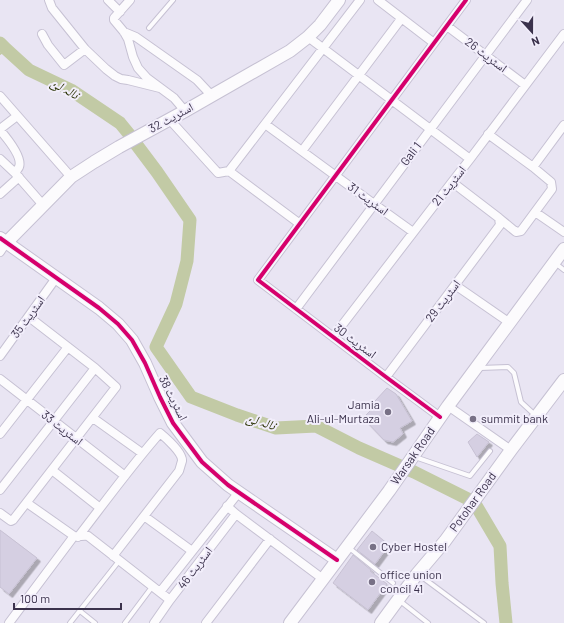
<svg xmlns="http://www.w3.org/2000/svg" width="564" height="623" font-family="Barlow,'Noto Naskh Arabic',sans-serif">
	<defs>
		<filter id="shadow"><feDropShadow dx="3.5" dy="3.5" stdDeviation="0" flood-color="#0004"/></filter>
	</defs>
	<rect width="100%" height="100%" fill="#e9e5f3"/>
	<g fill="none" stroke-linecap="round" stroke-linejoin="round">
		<path stroke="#c2caa5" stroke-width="2" d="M 0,54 L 6,49"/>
		<path stroke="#c2caa5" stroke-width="13" d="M 0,43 L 6,49 L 29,70 L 71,90 L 120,123 L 129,134
			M 136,144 L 157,172 L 190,220 L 187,261 L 176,304 L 156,347 L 191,397 L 237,415 L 276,428 L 316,426 L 359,448 L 414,472 L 474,502 L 500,546 L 502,583 L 506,623"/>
	</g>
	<path fill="#d5cfe2" stroke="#c7c1d3" filter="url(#shadow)" d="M 387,388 L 396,394 L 412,421 L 400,428 L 403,434 L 393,442 L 384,440 L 363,418 L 376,405 L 375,401 Z
		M 477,434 L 489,442 L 477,457 L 468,442 Z
		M 0,530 L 37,558 L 9,594 L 0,587 Z
		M 372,531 L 389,545 L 375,564 L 357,550 Z
		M 353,555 L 371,570 L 370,571 L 387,584 L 368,610 L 333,583 Z"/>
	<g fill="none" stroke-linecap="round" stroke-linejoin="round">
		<g stroke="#c6c1d3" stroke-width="6">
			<path id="lane" d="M 149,28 L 173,0
				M 555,263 L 564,270
				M 480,368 L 508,367 L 514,373 L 521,402 L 535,415
				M 415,457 L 470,476 L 490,451
				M 348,547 L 393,583
				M 418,574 L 484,623
				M 400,601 L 428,623
				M 80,611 L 95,623
				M 70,623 L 119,561
				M 125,623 L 152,587"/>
		</g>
		<g stroke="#c6c1d3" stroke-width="10">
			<path id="street" d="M 49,0 L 52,8 L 85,49 L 106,69 L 115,76 L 121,79 L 128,80 L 160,88
				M 108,0 L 120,12
				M 130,0 L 114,18 L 114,20 L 124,32 L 128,39 L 133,57 L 138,68 L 147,78 L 174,98 L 185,111
				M 378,0 L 434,43
				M 447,26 L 525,85
				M 124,32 L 136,37 L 197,80 L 212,96
				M 42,34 L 48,45 L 64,65 L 85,49
				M 308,37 L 470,159
				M 0,96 L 71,177
				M 169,119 L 218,173 L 229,171
				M 265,124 L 374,204 L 413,232
				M 0,129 L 17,116
				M 0,130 C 6,137 23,157 19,167 C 18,169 16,171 15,173
				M 488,134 L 533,167 L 551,182 L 552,189 L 521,231 L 516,232 L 499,218
				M 302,151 L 401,19
				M 0,159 L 15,173 L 43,205
				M 533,167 L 564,125
				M 0,194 L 19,177
				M 535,212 L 564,232
				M 300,224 L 229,171 L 360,0
				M 0,252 L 6,243
				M 455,285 L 510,323
				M 296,309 L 527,0
				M 333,337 L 452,182 L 470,159 L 564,34
				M 0,356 L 56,278
				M 386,377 L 500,225 L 499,218 L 452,182
				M 0,379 L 125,476
				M 448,406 L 511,450
				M 440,417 L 386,377 L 258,280 L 466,0
				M 93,418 L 142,453
				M 0,434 L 68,347
				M 52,470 L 100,508
				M 0,490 L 95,368
				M 27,503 L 74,536 C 79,537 83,535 88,536 L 170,600
				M 227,506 L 236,514 L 323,579
				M 0,513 L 11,521 L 13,520 L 116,387 L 95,368 L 29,317
				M 144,516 L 192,551
				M 78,537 C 105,502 131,466 160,433 C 166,438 183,453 182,461 C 181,464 180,468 179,471 L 113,556
				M 160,592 L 239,492
				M 9,623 L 74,536
				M 154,623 L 170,600 L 236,514
				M 206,623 L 270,539"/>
		</g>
		<g stroke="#c6c1d3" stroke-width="14">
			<path id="secondary" d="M 0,238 L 99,308 L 118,324 L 132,340 L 145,363 L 160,397 L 173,423 L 202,462 L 228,485 L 337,560
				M 6,243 L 71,177 L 94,162 L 119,147 L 185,111 L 290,51 L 308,37 L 320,25 L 339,0
				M 290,623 L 389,491 L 448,406 L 564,249
				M 381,623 L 417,574 L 445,541 L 511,450 L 564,380"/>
		</g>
		<use href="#lane" stroke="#fcfbfd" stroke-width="4"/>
		<use href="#street" stroke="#fcfbfd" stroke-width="8"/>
		<use href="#secondary" stroke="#fcfbfd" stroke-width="12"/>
		<g stroke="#f2eefb" stroke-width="6">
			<path id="cycleway" d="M 0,238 L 99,308 L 118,324 L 132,340 L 145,363 L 160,397 L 173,423 L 202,462 L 228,485 L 337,560
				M 440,417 L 386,377 L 258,280 L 466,0"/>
		</g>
		<use href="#cycleway" stroke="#d6006c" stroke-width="4"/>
	</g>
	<g fill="#787186" stroke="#f2eefb" stroke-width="1.5">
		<circle cx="388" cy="412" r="4"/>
		<circle cx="473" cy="419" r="4"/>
		<circle cx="373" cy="547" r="4"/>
		<circle cx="372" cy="582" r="4"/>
	</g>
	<g text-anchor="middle" stroke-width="4" stroke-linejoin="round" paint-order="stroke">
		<g font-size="12" fill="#3b324c" stroke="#f2eefb">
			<text transform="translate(486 55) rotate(37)" y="4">اسٹریٹ 26</text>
			<text transform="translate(171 118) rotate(-29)" y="4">اسٹریٹ 32</text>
			<text transform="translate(411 154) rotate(-53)" y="4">Gali 1</text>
			<text transform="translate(449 186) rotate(-52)" y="4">اسٹریٹ 21</text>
			<text transform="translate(368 199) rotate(36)" y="4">اسٹریٹ 31</text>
			<text transform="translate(443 301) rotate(-53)" y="4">اسٹریٹ 29</text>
			<text transform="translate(28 317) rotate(-54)" y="4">اسٹریٹ 35</text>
			<text transform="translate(355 341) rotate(37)" y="4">اسٹریٹ 30</text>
			<text transform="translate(173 398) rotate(63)" y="4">اسٹریٹ 38</text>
			<text transform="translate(62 428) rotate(38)" y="4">اسٹریٹ 33</text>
			<text transform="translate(413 456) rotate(-55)" y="4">Warsak Road</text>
			<text transform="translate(473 502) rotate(-54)" y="4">Potohar Road</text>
			<text transform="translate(195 568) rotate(-53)" y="4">اسٹریٹ 46</text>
		</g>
		<g font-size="12" fill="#3b324c" stroke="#f2eefb" text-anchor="start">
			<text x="380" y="409" text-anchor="end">Jamia<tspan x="380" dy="14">Ali-ul-Murtaza</tspan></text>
			<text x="481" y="423">summit bank</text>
			<text x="381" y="551">Cyber Hostel</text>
			<text x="380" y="579">office union<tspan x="380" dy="14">concil 41</tspan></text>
		</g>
		<g font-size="13" font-style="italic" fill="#2b3305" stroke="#f2eefb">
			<text transform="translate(65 88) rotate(29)" y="5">نالہ لئ</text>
			<text transform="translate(261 421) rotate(17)" y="5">نالہ لئ</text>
		</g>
	</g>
	<g transform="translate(532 32) rotate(159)" stroke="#f2eefb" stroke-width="3" paint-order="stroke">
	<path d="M0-3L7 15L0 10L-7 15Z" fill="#3b324c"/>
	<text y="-6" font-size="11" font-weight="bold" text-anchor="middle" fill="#3b324c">N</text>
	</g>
	<path d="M14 603v6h107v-6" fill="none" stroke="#3b324c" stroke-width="2"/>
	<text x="20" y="603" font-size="12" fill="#3b324c" stroke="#f2eefb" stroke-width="3" paint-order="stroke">100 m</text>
</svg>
